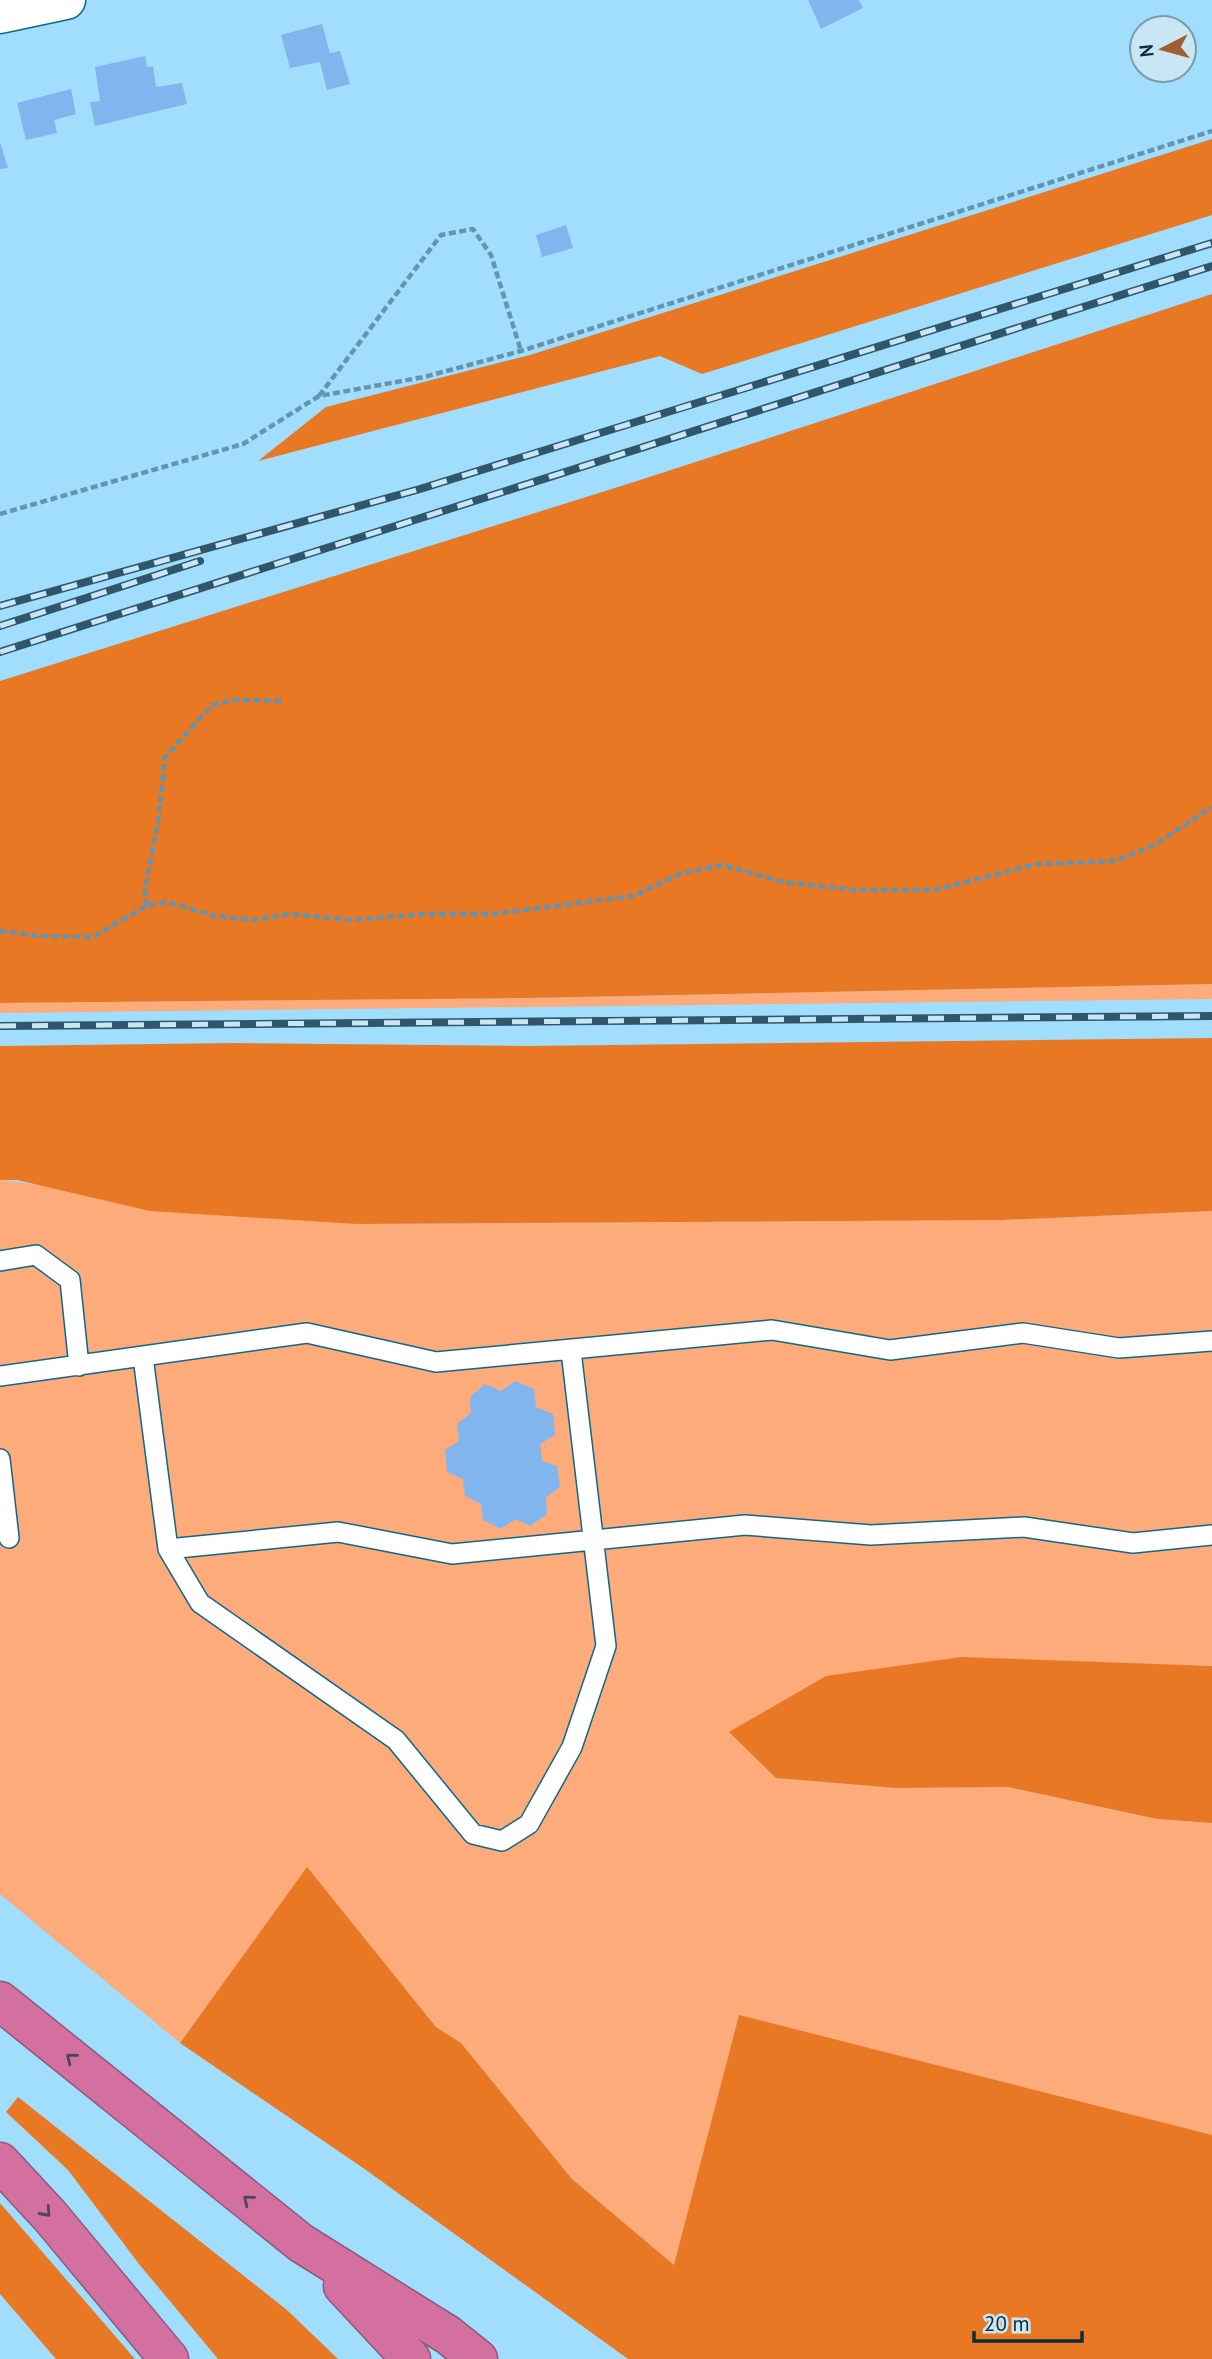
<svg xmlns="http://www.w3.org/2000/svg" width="1212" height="2359" font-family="'PT Sans',sans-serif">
	<rect width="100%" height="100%" fill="#a1ddfc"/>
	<path fill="#fdab7b" d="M 1212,984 L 1212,999 L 0,1013 L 0,1003 L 529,998 Z
		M 0,1180 L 357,1224 L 1002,1220 L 1212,1211 L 1212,1666 L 1199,1665 L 776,1778 L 896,1788 L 1008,1787 L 1157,1819 L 1212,1823 L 1212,2135 L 1145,2120 L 675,2266 L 572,2179 L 461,2043 L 436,2027 L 307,1868 L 180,2043 L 0,1894 Z"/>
	<path fill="#e97825" d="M 1212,139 L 1212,215 L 702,374 L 660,356 L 258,461 L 326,407 L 530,355 Z
		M 1212,294 L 1212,984 L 529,998 L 0,1003 L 0,681 L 637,481 Z
		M 1212,1038 L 1212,1211 L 1002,1220 L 357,1224 L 150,1211 L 17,1180 L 0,1180 L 0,1046 L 235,1043 L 527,1046 Z
		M 961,1657 L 1212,1666 L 1212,1823 L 1157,1819 L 1008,1787 L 896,1788 L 776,1778 L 729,1732 L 826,1676 Z
		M 307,1867 L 436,2027 L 461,2043 L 572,2179 L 674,2265 L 739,2015 L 1212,2135 L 1212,2359 L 628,2359 L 366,2170 L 180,2043 Z
		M 18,2097 L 287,2310 L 338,2359 L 218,2359 L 139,2264 L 68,2170 L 6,2112 Z
		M 0,2203 L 135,2359 L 56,2359 L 0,2294 Z"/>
	<path fill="#81b5ee" d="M 808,0 L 859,0 L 863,8 L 821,29 Z
		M 322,24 L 330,53 L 340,51 L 350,84 L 327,90 L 320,62 L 290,68 L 281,35 Z
		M 145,56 L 147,67 L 153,66 L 156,87 L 182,83 L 187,104 L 95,126 L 90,102 L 100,101 L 95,67 Z
		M 71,89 L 76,114 L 54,120 L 57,133 L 26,140 L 17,103 Z
		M 0,142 L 8,168 L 0,169 Z
		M 566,225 L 573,248 L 542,257 L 536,235 Z
		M 515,1381 L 534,1389 L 536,1407 L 553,1414 L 555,1435 L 540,1444 L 542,1461 L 557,1466 L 560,1487 L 546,1497 L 547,1514 L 530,1526 L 515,1519 L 501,1529 L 483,1520 L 481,1504 L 465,1496 L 463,1479 L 447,1472 L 445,1450 L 459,1441 L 457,1424 L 471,1413 L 470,1397 L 485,1384 L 501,1391 Z"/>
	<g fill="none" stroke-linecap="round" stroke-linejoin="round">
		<g stroke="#0f678a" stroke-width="22">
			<path id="lane" d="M 0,1261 L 36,1255 L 70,1280 L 79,1366
				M 143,1357 L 168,1549 L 200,1603 L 396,1740 L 473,1834 L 502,1841 L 529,1824 L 572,1747 L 606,1646 L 571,1351
				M 0,1376 L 307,1333 L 436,1362 L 772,1330 L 890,1350 L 1023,1333 L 1119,1348 L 1212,1341
				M 0,1459 L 9,1538
				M 168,1549 L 338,1532 L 452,1554 L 745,1525 L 871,1535 L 1024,1527 L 1133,1543 L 1212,1535"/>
		</g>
		<g stroke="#0f678a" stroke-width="41">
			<path id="street" d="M 0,14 L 66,0"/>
		</g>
		<g stroke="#8d597c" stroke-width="41">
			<path id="highway" d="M 0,2001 L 301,2243 L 448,2335 L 478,2359
				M 0,2162 L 50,2216 L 169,2359
				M 343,2286 L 411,2359"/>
		</g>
		<path stroke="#6495ae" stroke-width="4.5" stroke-dasharray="7 3.5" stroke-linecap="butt" d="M 319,396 L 441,235 L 473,229 L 491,255 L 521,351
			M 0,514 L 243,444 L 319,396 L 424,377 L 521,351 L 1212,131
			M 146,906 L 145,889 L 158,822 L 165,757 L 212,705 L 234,700 L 283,701
			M 0,931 L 41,936 L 93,937 L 146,906 L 167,902 L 214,916 L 253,920 L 290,914 L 352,920 L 423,914 L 492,914 L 633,896 L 682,873 L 722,865 L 783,882 L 855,890 L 934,890 L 1037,864 L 1115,861 L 1154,845 L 1212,807"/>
		<use href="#lane" stroke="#fff" stroke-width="19"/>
		<use href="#street" stroke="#fff" stroke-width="38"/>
		<use href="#highway" stroke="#d3709f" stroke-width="38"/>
		<g stroke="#2f5669" stroke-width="8">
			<path id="rail" d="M 0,606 L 420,489 L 1212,243
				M 0,626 L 200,561
				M 0,652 L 1212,266
				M 0,1026 L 1212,1016"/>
		</g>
		<use href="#rail" stroke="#c9e6f5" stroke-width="5" stroke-dasharray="16" stroke-linecap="butt"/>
	</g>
	<defs><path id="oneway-chevron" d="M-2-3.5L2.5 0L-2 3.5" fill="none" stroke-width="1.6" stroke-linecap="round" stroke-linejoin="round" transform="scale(1.75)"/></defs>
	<g stroke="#52445f">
		<use href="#oneway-chevron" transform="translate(71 2058) rotate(-141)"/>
		<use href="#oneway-chevron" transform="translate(248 2200) rotate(-141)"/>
		<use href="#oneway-chevron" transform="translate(46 2212) rotate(48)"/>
	</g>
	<g transform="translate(1163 49) rotate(264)"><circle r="33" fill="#c9e6f5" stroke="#7d9cab" stroke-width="2"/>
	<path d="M0-5L12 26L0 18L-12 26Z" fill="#a25d30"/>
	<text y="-10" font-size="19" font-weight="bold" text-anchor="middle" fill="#0c2d3c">N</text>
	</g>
	<path d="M974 2331v10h108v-10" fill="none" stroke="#0c2d3c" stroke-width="3.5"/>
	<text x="984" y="2331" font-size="21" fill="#0c2d3c" stroke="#c9e6f5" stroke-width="5" paint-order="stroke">20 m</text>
</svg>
